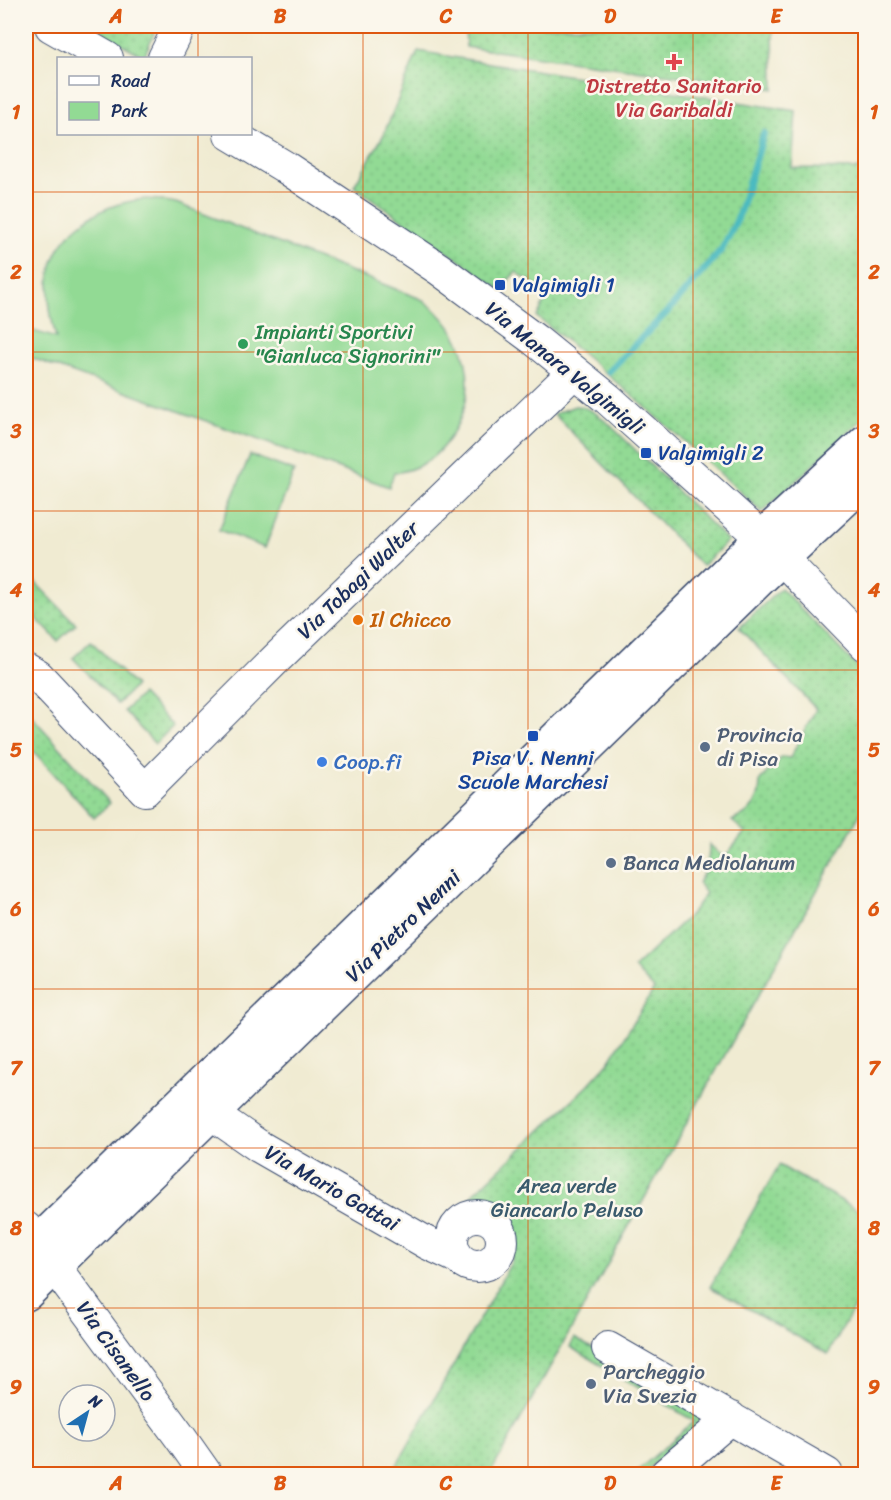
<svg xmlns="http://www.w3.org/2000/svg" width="891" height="1500" font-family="Sriracha,sans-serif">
	<defs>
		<pattern id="green-dots" width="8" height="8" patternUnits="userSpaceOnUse" patternTransform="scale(1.5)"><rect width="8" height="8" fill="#92da94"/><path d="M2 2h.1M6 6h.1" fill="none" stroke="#7dbb82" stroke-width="1.8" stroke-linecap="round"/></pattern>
	</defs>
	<rect width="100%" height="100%" fill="#fbf7ec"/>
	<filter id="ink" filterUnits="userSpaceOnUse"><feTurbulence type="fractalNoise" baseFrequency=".0167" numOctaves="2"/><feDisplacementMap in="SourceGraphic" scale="12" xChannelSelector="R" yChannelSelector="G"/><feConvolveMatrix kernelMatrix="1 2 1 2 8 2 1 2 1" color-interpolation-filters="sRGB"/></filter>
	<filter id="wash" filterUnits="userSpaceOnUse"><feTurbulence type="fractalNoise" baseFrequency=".008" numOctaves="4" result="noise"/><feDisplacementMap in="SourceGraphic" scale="24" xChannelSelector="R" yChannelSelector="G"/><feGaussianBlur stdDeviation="1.35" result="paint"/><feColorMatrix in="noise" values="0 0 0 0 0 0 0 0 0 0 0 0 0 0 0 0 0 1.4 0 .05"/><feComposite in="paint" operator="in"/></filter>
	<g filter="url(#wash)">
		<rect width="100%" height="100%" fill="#f0ebd2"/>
		<path fill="url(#green-dots)" stroke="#568479" stroke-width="1.5" d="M 91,26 L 157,26 L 144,57 Z
			M 465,26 L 773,26 L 774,89 L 466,47 Z
			M 418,51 L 464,59 L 796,111 L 792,168 L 860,169 L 865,113 L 865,417 L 762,512 C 689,444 615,379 537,317 L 548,294 L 516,272 L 500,289 L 354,186 L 383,136 Z
			M 575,406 C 589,407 597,414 608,423 L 728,541 L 702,566 L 554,414 Z
			M 29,576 L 76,624 L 58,641 L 26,608 L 26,579 Z
			M 781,588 L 865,675 L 865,805 L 490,1474 L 392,1474 L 512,1261 C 509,1241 507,1211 480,1210 C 475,1210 470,1211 466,1212 L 463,1204 L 588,1085 L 609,1062 L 654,989 L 634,968 L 691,914 L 706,893 L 698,883 C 707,868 709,862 709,844 L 724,858 L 745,832 L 732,821 C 752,811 760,804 760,780 L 782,757 L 790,758 L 816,709 L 739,628 Z
			M 91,641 L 135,686 L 117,704 L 73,658 Z
			M 142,694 L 173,726 L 155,744 L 124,711 Z
			M 26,710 L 110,803 L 94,818 L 26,743 Z
			M 779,1165 L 865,1214 L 865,1288 L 828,1354 L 710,1287 Z
			M 574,1338 L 711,1415 L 642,1474 L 634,1474 L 694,1421 L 570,1347 Z"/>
		<path fill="#92da94" stroke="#568479" stroke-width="1.5" d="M 145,199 L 160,200 L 176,203 L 421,299 C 468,331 483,388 450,437 C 437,458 418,470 394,473 L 389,487 L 26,356 L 26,334 L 27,329 L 56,338 C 52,321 48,305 49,287 C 50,234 97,204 145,199 Z
			M 250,455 L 294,471 L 265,548 L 219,530 Z"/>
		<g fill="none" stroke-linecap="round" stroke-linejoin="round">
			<path stroke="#4bbac0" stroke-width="7" d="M 609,371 L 671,308 L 722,249 L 737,220 L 764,133"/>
		</g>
	</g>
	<g filter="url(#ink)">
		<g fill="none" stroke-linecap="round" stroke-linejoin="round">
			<g stroke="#3b4b6f" stroke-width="34">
				<path id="minor" d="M 51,26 L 107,58
					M 164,58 L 180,26
					M 230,134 L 285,167 L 439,269 L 535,340 L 608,399 L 762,538 L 866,645
					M 26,669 L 38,676 L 145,790 L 277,658 L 574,372
					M 211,1113 L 260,1147 L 427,1243 L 457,1257
					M452 1241a25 25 0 1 1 50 0a25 25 0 1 1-50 0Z
					M 26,1228 L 180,1437 L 206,1474
					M 608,1348 L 827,1474
					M 666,1474 L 731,1418"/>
			</g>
			<g stroke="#3b4b6f" stroke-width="36">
				<path id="major" d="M 26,1254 L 775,525 L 866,441
					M 26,1294 L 761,578 L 866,480"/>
			</g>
			<use href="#minor" stroke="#fff" stroke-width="32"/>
			<use href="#major" stroke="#fff" stroke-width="33"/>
		</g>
	</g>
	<path fill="none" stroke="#de5710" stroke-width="1.5" stroke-opacity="0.55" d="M 198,26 L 198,58M 363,26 L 363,1474M 528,26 L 528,1474M 693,26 L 693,1474M 198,134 L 198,1474M 26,192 L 866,192M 26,352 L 866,352M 26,511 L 866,511M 26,670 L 866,670M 26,830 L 866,830M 26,989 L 866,989M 26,1148 L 866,1148M 26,1308 L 866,1308"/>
	<path fill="#e0444e" stroke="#fbf7ec" stroke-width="2" d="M671 53h6v6h6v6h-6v6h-6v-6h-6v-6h6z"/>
	<g fill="#1a4fb4" stroke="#fbf7ec" stroke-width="2">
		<rect x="494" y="279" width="12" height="12" rx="3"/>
		<rect x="640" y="447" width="12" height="12" rx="3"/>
		<rect x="527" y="730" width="12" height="12" rx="3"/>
	</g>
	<circle fill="#2e9e5b" stroke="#fbf7ec" stroke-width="2" cx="243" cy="344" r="6"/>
	<circle fill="#e8710a" stroke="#fbf7ec" stroke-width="2" cx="358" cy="620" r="6"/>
	<g fill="#5c6f8a" stroke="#fbf7ec" stroke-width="2">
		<circle cx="705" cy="747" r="6"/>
		<circle cx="611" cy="863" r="6"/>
		<circle cx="591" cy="1384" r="6"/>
	</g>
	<circle fill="#3f7fe0" stroke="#fbf7ec" stroke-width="2" cx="322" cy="762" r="6"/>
	<g text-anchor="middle" stroke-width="5" stroke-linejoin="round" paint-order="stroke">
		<g font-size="21" fill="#be3a42" stroke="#fbf7ec">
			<text x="674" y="93">Distretto Sanitario<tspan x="674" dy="24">Via Garibaldi</tspan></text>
		</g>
		<g font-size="21" fill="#164399" stroke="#fbf7ec" text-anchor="start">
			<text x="512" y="292">Valgimigli 1</text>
			<text x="658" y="460">Valgimigli 2</text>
			<text x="533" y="765" text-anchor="middle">Pisa V. Nenni<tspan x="533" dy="24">Scuole Marchesi</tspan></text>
		</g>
		<g font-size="21" fill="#27864d" stroke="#fbf7ec" text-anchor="start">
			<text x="255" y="339">Impianti Sportivi<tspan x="255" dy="24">"Gianluca Signorini"</tspan></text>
		</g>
		<g font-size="21" fill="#1b2f5e" stroke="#fbf7ec">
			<text transform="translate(565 368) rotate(39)" y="7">Via Manara Valgimigli</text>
			<text transform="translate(358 580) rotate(-44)" y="7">Via Tobagi Walter</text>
			<text transform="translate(403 926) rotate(-44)" y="7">Via Pietro Nenni</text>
			<text transform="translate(332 1188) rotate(30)" y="7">Via Mario Gattai</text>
			<text transform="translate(116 1351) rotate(54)" y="7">Via Cisanello</text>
		</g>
		<g font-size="21" fill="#c56008" stroke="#fbf7ec" text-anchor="start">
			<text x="370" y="627">Il Chicco</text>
		</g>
		<g font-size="21" fill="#4e5e75" stroke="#fbf7ec" text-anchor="start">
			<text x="717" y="742">Provincia<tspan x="717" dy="24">di Pisa</tspan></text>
			<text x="623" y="870">Banca Mediolanum</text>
			<text x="603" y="1379">Parcheggio<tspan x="603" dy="24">Via Svezia</tspan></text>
		</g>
		<g font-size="21" fill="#366cbe" stroke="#fbf7ec" text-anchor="start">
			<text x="334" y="769">Coop.fi</text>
		</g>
		<g font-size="21" fill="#395a6c" stroke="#fbf7ec">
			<text x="567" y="1193">Area verde<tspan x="567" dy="24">Giancarlo Peluso</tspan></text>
		</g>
	</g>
	<rect width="891" height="1500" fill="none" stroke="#fbf7ec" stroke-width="66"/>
	<rect x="57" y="57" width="195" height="78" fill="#fbf7ec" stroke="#a1a7b3" stroke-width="1.5"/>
	<rect x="69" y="76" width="30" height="9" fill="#ffffff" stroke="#a1a7b3" stroke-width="1.5"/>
	<text x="111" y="87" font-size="18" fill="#1b2f5e">Road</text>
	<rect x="69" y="102" width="30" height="18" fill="#92da94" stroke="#a1a7b3" stroke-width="1.5"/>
	<text x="111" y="117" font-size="18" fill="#1b2f5e">Park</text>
	<g transform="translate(87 1413) rotate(36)"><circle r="28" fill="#fbf7ec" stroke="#a1a7b3" stroke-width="1.5"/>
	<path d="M0-4.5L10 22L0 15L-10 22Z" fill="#1f6fb2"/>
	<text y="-9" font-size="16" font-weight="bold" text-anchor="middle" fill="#1b2f5e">N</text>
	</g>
	<rect x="33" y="33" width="825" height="1434" fill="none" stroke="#de5710" stroke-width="2"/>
	<g font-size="20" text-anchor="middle" font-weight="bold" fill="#de5710">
		<text x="116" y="23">A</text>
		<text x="280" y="23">B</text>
		<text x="446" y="23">C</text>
		<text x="610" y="23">D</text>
		<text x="776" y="23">E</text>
		<text x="16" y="119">1</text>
		<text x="874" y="119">1</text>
		<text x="16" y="279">2</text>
		<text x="874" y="279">2</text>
		<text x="16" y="438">3</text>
		<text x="874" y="438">3</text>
		<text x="16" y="597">4</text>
		<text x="874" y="597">4</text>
		<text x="16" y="757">5</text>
		<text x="874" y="757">5</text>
		<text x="16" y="916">6</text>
		<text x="874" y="916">6</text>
		<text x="16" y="1075">7</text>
		<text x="874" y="1075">7</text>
		<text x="16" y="1235">8</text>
		<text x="874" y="1235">8</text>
		<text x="16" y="1394">9</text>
		<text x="874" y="1394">9</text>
		<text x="116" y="1490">A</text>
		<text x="280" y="1490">B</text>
		<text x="446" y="1490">C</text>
		<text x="610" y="1490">D</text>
		<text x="776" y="1490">E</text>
	</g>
</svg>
